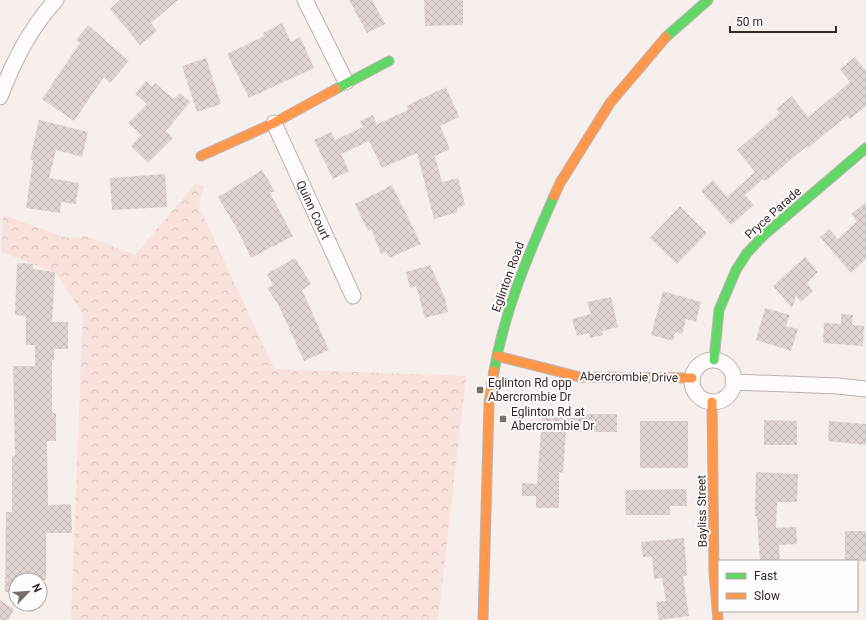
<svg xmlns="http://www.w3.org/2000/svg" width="866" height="620" font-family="Roboto,sans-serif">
	<defs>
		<pattern id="park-crowns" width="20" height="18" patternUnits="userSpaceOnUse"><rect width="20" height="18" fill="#f9e1dc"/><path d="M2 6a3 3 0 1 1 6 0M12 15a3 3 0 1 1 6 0" fill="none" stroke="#d6c1bd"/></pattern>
		<pattern id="building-cross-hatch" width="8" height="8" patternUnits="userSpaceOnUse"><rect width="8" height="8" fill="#e0d5d2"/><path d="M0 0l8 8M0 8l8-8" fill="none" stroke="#c1b7b4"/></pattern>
	</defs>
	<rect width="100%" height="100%" fill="#f7efec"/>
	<path fill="url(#park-crowns)" d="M 195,184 L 204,186 L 199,206 L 274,369 L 466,376 L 438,620 L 71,620 L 83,314 L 55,272 L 1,252 L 3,215 L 67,238 L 86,236 L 135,255 Z"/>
	<path fill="url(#building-cross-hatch)" d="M 120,0 L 178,0 L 151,23 L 157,31 L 140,45 L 110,9 Z
		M 349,0 L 372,0 L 385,24 L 367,33 Z
		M 424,0 L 463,0 L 463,25 L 425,26 Z
		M 282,23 L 291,42 L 300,37 L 314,68 L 249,98 L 227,54 L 264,36 L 263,33 Z
		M 88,25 L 129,61 L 110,83 L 104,77 L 74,121 L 42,99 L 80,43 L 76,40 Z
		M 855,57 L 866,71 L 866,106 L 850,119 L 847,116 L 808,148 L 807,146 L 766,181 L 763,179 L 745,195 L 754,205 L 731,225 L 701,191 L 713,180 L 727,197 L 755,172 L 737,150 L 780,113 L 776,109 L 792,96 L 808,117 L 850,82 L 840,69 Z
		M 206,58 L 221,104 L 197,112 L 182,66 Z
		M 146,81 L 152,87 L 155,83 L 174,99 L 180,93 L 190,102 L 166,131 L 173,138 L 148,163 L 131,146 L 141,135 L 128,123 L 147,104 L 135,94 Z
		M 446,87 L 459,117 L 440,126 L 450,149 L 435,156 L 442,182 L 458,178 L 465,205 L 457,208 L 458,212 L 434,219 L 417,153 L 382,168 L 369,141 L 341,154 L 349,171 L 333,179 L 314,140 L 331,132 L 335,140 L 363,127 L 360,121 L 373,115 L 377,124 L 408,110 L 406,106 Z
		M 39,120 L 88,132 L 82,157 L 56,150 L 49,178 L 79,183 L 76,204 L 61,202 L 60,213 L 26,208 L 33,160 L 30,159 Z
		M 262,170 L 275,191 L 270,193 L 293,236 L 251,258 L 237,229 L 218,197 Z
		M 165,174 L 167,207 L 112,210 L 110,178 Z
		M 392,185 L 421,244 L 389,258 L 386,252 L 381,254 L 371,229 L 368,231 L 355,204 Z
		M 866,202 L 866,259 L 851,273 L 820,237 L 829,229 L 838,239 L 857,221 L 851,214 Z
		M 680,206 L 707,233 L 677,264 L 650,238 Z
		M 805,257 L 818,272 L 807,283 L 813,291 L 801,302 L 796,296 L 792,308 L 773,286 Z
		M 295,258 L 311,284 L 302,290 L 329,350 L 304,361 L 278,304 L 267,288 L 273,285 L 267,274 Z
		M 17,263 L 33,264 L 33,269 L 55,272 L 52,322 L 68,322 L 68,349 L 54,349 L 54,360 L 52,360 L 52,413 L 56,413 L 56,441 L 47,441 L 48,505 L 71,504 L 72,533 L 46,533 L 46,580 L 16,580 L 16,592 L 5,592 L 6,512 L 12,512 L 12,456 L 15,456 L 13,366 L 35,366 L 35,345 L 26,345 L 26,316 L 15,315 Z
		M 430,265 L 445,298 L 448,312 L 425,318 L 416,286 L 410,288 L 406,272 Z
		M 663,291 L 701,302 L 696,322 L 686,319 L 682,334 L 675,332 L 673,341 L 651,335 Z
		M 611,297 L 618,327 L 602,331 L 603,335 L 590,338 L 589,333 L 577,336 L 572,319 L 591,314 L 587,302 Z
		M 765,308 L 790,315 L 786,326 L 798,329 L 791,351 L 756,340 Z
		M 841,314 L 853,315 L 852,325 L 864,326 L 863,346 L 823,343 L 824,323 L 841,324 Z
		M 574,414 L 617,414 L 617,432 L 566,432 L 563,473 L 559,472 L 559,508 L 536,508 L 536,496 L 522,496 L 522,483 L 537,484 L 542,415 L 574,418 Z
		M 764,420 L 797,421 L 797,445 L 764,445 Z
		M 640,421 L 688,421 L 688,468 L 640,468 Z
		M 829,421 L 866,424 L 866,445 L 828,441 Z
		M 756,472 L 798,474 L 797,502 L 777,502 L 776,528 L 796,527 L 797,544 L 779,545 L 780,561 L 760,561 L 757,516 L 755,516 Z
		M 686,489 L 687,506 L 670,506 L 670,515 L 626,515 L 625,490 Z
		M 845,531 L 866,531 L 866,561 L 845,561 Z
		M 684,538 L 687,576 L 683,576 L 689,616 L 659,620 L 656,602 L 666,601 L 662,578 L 654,579 L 652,557 L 643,557 L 641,542 Z
		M 0,600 L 14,609 L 8,620 L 0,620 Z"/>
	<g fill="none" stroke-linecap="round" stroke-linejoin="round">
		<g stroke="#bcb2b0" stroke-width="17">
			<path id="street" d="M 305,0 L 346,82
				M 0,97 C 13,62 31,27 56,0
				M 274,123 L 353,296
				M692 381a21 21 0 1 1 42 0a21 21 0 1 1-42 0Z
				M 733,382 L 838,386 L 866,389"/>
		</g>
		<g stroke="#bcb2b0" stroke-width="11">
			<path id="fast" d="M 666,37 L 708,0
				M 336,89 L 389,61
				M 714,360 L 719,310 L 736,270 L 747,253 L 764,235 L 866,148
				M 494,371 C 505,309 529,253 554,196"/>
		</g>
		<g stroke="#bcb2b0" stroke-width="11">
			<path id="slow" d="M 201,156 L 274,123 L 336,89
				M 554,196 L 560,183 L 610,103 L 666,37
				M 497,356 L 580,377 L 692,378
				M 712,402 L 714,572 L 718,620
				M 483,620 L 489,403 L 494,371"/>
		</g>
		<use href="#street" stroke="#fefdfc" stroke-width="15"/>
		<use href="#fast" stroke="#63d668" stroke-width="9"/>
		<use href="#slow" stroke="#ff974d" stroke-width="9"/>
	</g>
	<g fill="#7a6e6b" stroke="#fdfdfd" stroke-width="1.5">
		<rect x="476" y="386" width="8" height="8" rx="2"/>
		<rect x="499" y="415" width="8" height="8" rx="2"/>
	</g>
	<g text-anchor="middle" stroke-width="4" stroke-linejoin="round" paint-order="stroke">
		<g font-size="12" fill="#372925" stroke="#fdfdfd">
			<text transform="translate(313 210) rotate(65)" y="4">Quinn Court</text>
			<text transform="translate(773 213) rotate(-42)" y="4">Pryce Parade</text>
			<text transform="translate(508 277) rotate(-70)" y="4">Eglinton Road</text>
			<text transform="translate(629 377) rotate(1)" y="4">Abercrombie Drive</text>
			<text transform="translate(702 511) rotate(-91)" y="4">Bayliss Street</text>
		</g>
		<g font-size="12" fill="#372925" stroke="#fdfdfd" text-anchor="start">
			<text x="488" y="387">Eglinton Rd opp<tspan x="488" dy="14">Abercrombie Dr</tspan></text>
			<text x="511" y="416">Eglinton Rd at<tspan x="511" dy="14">Abercrombie Dr</tspan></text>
		</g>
	</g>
	<rect x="718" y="560" width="140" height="52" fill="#fdfdfd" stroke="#aea8a7"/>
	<rect x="726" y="573" width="20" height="6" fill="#63d668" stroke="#aea8a7"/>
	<text x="754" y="580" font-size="12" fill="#372925">Fast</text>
	<rect x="726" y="593" width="20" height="6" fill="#ff974d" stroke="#aea8a7"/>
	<text x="754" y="600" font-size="12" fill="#372925">Slow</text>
	<g transform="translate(28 592) rotate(65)"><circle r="19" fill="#fdfdfd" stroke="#aea8a7"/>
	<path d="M0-3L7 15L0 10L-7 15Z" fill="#7a6e6b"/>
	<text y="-6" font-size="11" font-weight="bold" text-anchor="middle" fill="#372925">N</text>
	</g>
	<path d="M730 26v6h106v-6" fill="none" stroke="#372925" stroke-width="2"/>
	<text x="736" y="26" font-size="12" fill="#372925" stroke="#fdfdfd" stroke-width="3" paint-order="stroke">50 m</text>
</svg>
